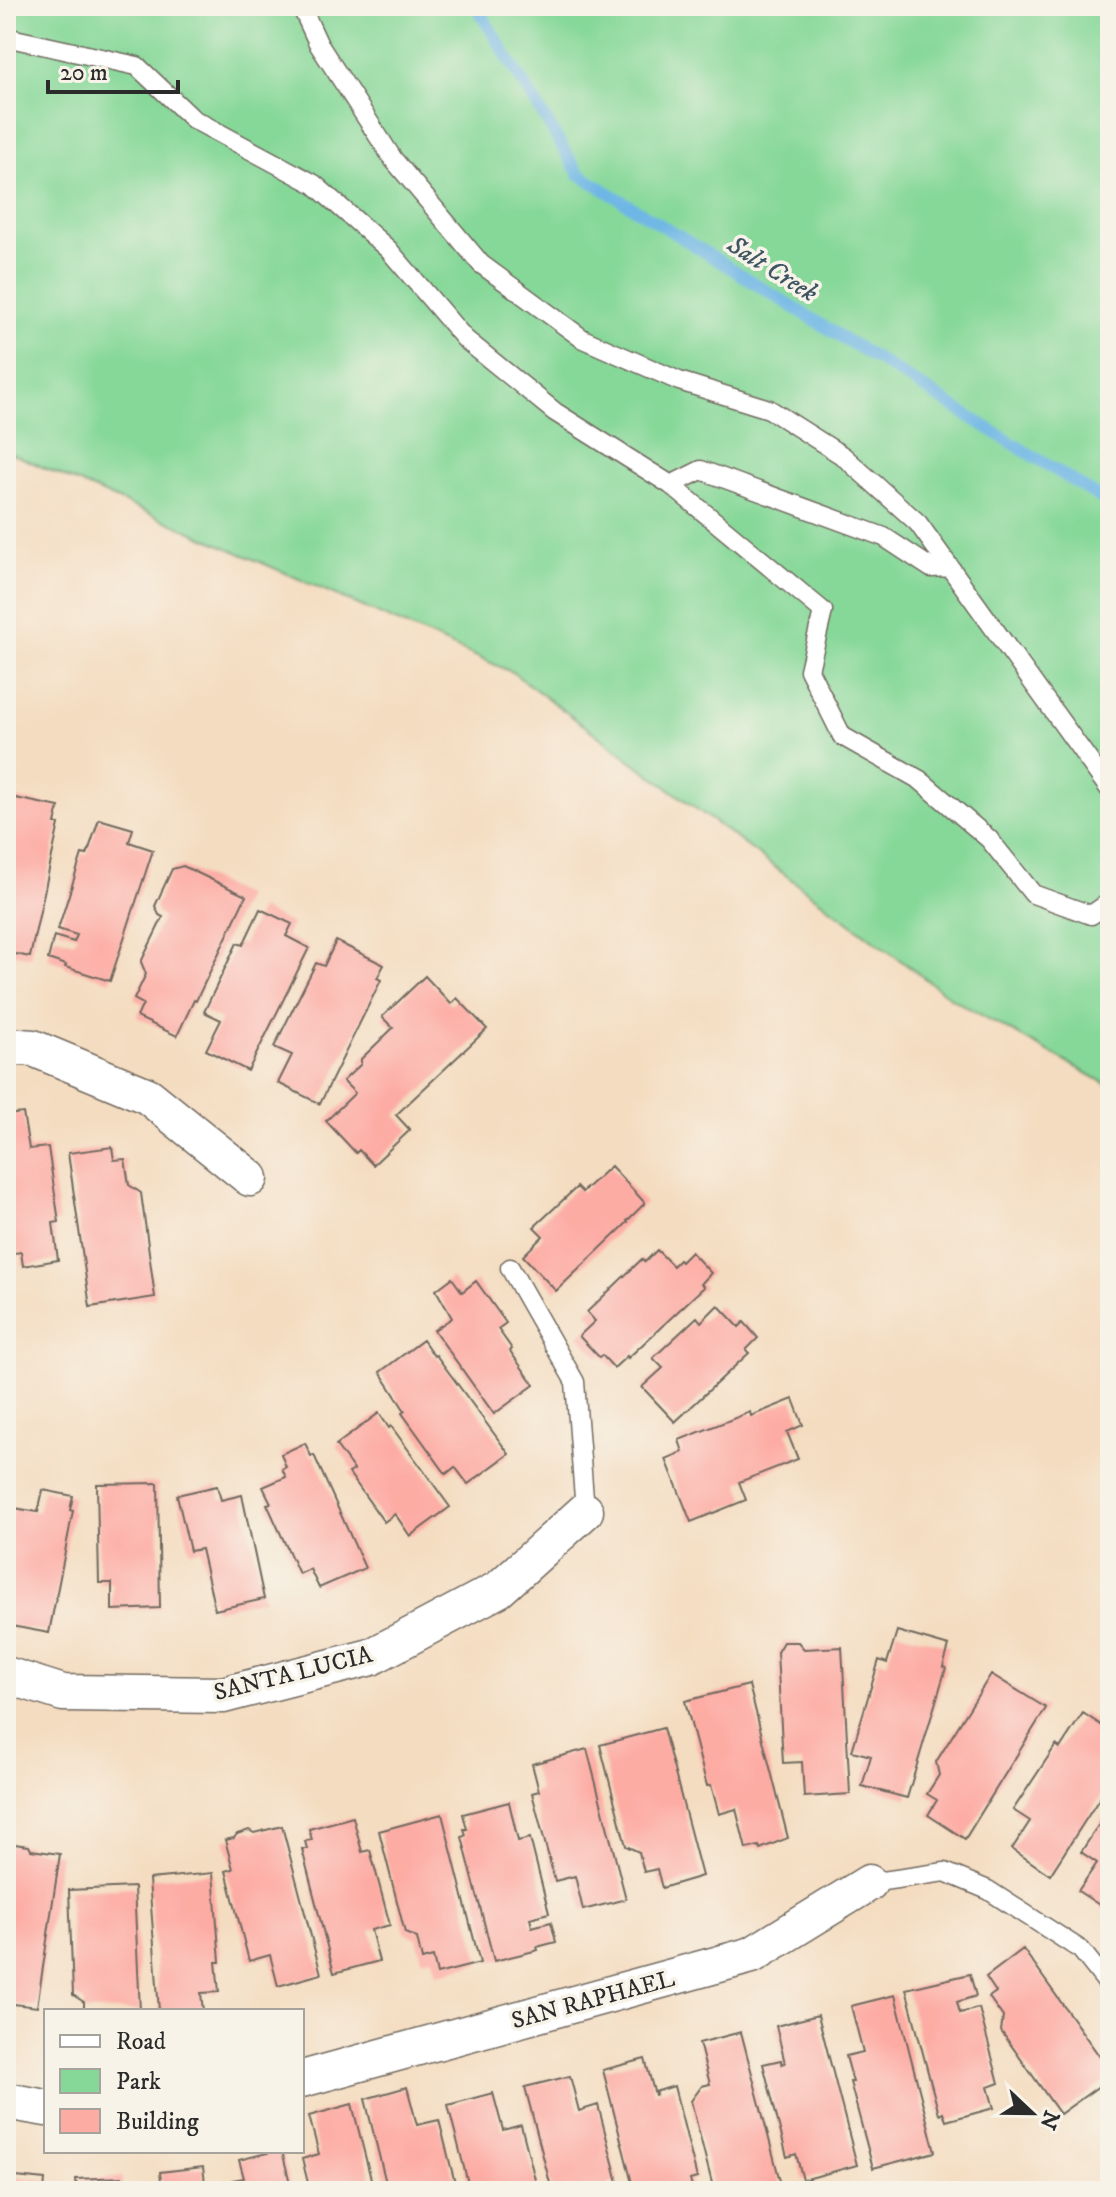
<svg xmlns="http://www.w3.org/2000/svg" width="1116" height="2197" font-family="'IM FELL DW Pica',serif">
	<rect width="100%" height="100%" fill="#f7f3e8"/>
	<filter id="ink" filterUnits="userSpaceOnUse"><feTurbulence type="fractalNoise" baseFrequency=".0125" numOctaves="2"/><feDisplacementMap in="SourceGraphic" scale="16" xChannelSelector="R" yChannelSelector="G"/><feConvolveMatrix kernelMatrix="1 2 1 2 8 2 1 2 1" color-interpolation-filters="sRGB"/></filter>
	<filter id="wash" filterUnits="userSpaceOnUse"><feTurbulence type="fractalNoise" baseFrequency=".006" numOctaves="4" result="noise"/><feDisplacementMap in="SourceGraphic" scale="32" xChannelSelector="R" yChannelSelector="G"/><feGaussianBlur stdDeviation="1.8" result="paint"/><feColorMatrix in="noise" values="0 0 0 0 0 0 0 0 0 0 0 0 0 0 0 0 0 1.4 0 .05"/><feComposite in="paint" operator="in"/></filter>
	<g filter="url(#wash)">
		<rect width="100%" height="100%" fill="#f4dcc0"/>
		<path fill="#86d899" stroke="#588262" stroke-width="2" d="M 6,6 L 1110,6 L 1110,1086 L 954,1000 L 512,672 L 6,451 Z"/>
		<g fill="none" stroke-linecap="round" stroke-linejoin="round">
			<path stroke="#6db6e5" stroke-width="12" d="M 476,6 L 579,174 L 1110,504"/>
		</g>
		<g id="blocks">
			<path fill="#fdaca4" d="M 6,796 L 59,807 L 55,824 L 59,824 L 30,957 L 6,952 Z
				M 99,819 L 133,829 L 129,842 L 153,850 L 110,981 L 65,967 L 66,965 L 48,959 L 54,936 L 74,942 L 77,935 L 58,929 L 82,854 L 87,855 Z
				M 183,866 L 246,896 L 196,1001 L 194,1000 L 177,1036 L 137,1017 L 143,1004 L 134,999 L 146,974 L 141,962 L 163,917 L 159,915 L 155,906 L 172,869 Z
				M 260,909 L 292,924 L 286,936 L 309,948 L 248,1071 L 206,1050 L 221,1020 L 204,1012 L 237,943 L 243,945 Z
				M 336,941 L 384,965 L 377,978 L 381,980 L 320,1104 L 278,1083 L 292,1055 L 274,1047 L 316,963 L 324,966 Z
				M 425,976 L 451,1004 L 457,998 L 487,1029 L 396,1115 L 410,1130 L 373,1165 L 359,1150 L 356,1153 L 326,1121 L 355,1093 L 343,1081 L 361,1064 L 361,1059 L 393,1028 L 382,1017 Z
				M 23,1113 L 29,1149 L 48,1147 L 59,1222 L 53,1223 L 58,1260 L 23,1266 L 21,1252 L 6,1254 L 6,1115 Z
				M 112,1147 L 114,1160 L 125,1159 L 129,1185 L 141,1193 L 155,1297 L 90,1307 L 68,1153 Z
				M 611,1166 L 645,1203 L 627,1221 L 628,1222 L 556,1291 L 523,1256 L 543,1236 L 534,1227 L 577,1187 L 582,1192 Z
				M 657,1250 L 673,1266 L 679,1260 L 681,1262 L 691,1252 L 711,1273 L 701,1284 L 704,1287 L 628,1358 L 627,1356 L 614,1368 L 602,1355 L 599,1357 L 579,1336 L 595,1321 L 587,1312 L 642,1259 L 645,1262 Z
				M 452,1278 L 462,1292 L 476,1281 L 506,1323 L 498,1329 L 512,1349 L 510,1351 L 534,1385 L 494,1414 L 434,1330 L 452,1318 L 436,1290 Z
				M 718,1305 L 739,1327 L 744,1322 L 758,1338 L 746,1350 L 749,1353 L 675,1422 L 642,1387 L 663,1368 L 653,1358 L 697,1317 L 701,1322 Z
				M 423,1340 L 434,1356 L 436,1355 L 509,1454 L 468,1484 L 455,1467 L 446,1474 L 402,1413 L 405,1411 L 380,1372 Z
				M 793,1399 L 803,1425 L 787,1432 L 798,1459 L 739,1482 L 746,1500 L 691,1522 L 666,1459 L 683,1452 L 679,1440 L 750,1412 L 751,1416 Z
				M 379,1413 L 389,1428 L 391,1426 L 450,1507 L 410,1536 L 395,1514 L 384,1522 L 349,1473 L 354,1470 L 336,1445 Z
				M 305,1443 L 311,1456 L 314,1455 L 365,1568 L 319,1588 L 310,1569 L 299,1574 L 267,1504 L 271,1503 L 263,1487 L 286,1477 L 282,1469 L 286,1467 L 281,1454 Z
				M 158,1483 L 160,1608 L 112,1610 L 112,1583 L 99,1583 L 97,1484 Z
				M 217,1486 L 221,1500 L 242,1495 L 264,1599 L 215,1610 L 201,1549 L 190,1551 L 177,1495 Z
				M 43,1490 L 73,1496 L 70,1510 L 73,1511 L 49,1633 L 6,1625 L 7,1526 L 10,1526 L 14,1508 L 38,1512 Z
				M 897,1631 L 949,1646 L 943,1667 L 946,1668 L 907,1798 L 862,1786 L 871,1756 L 852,1751 L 879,1660 L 887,1663 Z
				M 783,1642 L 798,1642 L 804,1649 L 842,1647 L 850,1794 L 804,1797 L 802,1762 L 783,1763 L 777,1652 Z
				M 991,1674 L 1046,1708 L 965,1839 L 928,1815 L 937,1800 L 927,1794 L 939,1775 L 936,1762 Z
				M 749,1685 L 788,1838 L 760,1849 L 759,1846 L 746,1849 L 736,1809 L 719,1814 L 711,1785 L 707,1786 L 685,1701 Z
				M 1083,1713 L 1110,1731 L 1110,1782 L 1050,1875 L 1012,1849 L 1030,1821 L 1013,1810 L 1056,1745 L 1060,1748 Z
				M 663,1728 L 702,1876 L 662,1888 L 657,1869 L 644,1872 L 639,1852 L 626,1846 L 600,1745 Z
				M 587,1749 L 626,1899 L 583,1910 L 575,1876 L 555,1881 L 532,1793 L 539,1791 L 532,1764 Z
				M 509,1802 L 518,1841 L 530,1838 L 549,1913 L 530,1918 L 532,1927 L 551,1922 L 556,1942 L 537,1947 L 538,1950 L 494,1961 L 462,1837 L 466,1835 L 464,1829 L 467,1829 L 463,1814 Z
				M 1110,1808 L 1110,1912 L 1078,1891 L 1097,1863 L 1081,1852 Z
				M 442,1814 L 480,1963 L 437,1974 L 433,1957 L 422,1960 L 417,1938 L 405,1933 L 379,1831 Z
				M 353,1817 L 362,1852 L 370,1850 L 390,1925 L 371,1930 L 379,1961 L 334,1973 L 302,1849 L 307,1849 L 305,1841 L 312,1840 L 309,1829 Z
				M 282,1826 L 321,1974 L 278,1986 L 270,1955 L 249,1961 L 226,1871 L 233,1869 L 225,1840 L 234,1838 L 237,1834 L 249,1830 L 254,1833 Z
				M 14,1844 L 29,1846 L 31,1850 L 60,1854 L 37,2007 L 6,2003 L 6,1847 L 10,1847 Z
				M 213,1873 L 220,1962 L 216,1962 L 219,1992 L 201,1993 L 203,2011 L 159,2011 L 149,1879 Z
				M 134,1887 L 140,2011 L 84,2011 L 84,2002 L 73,1995 L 69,1890 Z
				M 1023,1949 L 1110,2071 L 1110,2078 L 1060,2114 L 1001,2031 L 1003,2017 L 989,1997 L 996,1992 L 986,1977 Z
				M 970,1974 L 976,1996 L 957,2002 L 960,2013 L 979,2008 L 999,2083 L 988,2087 L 994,2108 L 946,2121 L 943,2112 L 939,2114 L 906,1989 Z
				M 895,1995 L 935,2152 L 873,2168 L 850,2082 L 853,2082 L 846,2056 L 863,2052 L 851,2006 Z
				M 818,2015 L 857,2165 L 803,2180 L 796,2154 L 787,2157 L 763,2064 L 781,2060 L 782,2064 L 785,2063 L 776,2026 Z
				M 741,2032 L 781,2185 L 758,2191 L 714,2191 L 691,2101 L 702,2086 L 710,2084 L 699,2043 Z
				M 645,2059 L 655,2095 L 656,2095 L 655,2092 L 674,2086 L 697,2178 L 690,2180 L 693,2191 L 634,2191 L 603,2070 Z
				M 570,2076 L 579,2111 L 598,2105 L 618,2182 L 607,2185 L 608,2191 L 552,2191 L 525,2087 Z
				M 407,2087 L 417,2125 L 439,2120 L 457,2191 L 388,2191 L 365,2099 Z
				M 493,2093 L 503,2130 L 521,2125 L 538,2191 L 470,2191 L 448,2105 Z
				M 352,2104 L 374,2191 L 310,2191 L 302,2159 L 319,2154 L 309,2116 Z
				M 275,2151 L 282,2151 L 292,2191 L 235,2191 L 232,2180 L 244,2178 L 239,2160 Z
				M 203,2167 L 206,2191 L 162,2191 L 160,2172 Z
				M 6,2176 L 45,2180 L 44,2191 L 6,2191 Z
				M 122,2177 L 122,2191 L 77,2191 L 76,2179 Z"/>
		</g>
	</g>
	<g filter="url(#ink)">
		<use href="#blocks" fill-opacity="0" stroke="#71695f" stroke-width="2"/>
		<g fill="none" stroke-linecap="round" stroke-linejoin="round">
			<g stroke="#71695f" stroke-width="21">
				<path id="lane" d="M 301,6 L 319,45 L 393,159 L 481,264 L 583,339 L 679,381 L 769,409 L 843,456 L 918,523 L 1110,790
					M 6,34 L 10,38 L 137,66 L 193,119 L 314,184 L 388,249 L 465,339 L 555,412 L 671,485 L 823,611 L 809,670 L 842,736 L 920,780 L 989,839 L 1033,894 L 1091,915 L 1110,902
					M 671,485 L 701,470 L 884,537 L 931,568 L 950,567
					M 510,1268 L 575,1382 L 585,1511
					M 869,1883 L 945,1872 L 988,1890 L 1081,1950 L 1110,1987"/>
			</g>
			<g stroke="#71695f" stroke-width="39">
				<path id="street" d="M 6,1046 L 33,1048 L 148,1096 L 250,1178
					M 6,1675 L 63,1693 L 223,1695 L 371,1657 L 499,1589 L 585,1511
					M 302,2079 L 752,1955 L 869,1883
					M 6,2101 L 46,2108"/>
			</g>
			<use href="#lane" stroke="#fff" stroke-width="18"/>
			<use href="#street" stroke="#fff" stroke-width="36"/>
		</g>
	</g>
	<g text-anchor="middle" stroke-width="7" stroke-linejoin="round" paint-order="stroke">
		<g font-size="24" fill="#2b2b2b" stroke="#f7f3e8">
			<text transform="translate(293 1673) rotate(-14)" y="8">SANTA LUCIA</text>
			<text transform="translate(593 1999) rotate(-15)" y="8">SAN RAPHAEL</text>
		</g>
		<g font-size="26" font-style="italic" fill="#3f5563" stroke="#f7f3e8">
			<text transform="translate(773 268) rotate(32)" y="9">Salt Creek</text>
		</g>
	</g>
	<rect width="1116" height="2197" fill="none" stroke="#f7f3e8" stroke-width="32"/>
	<rect x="44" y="2009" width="260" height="144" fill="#f7f3e8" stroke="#a5a39c" stroke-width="2"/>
	<rect x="60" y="2035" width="40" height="12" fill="#ffffff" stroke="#a5a39c" stroke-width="2"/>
	<text x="116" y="2049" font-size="24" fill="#2b2b2b">Road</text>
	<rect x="60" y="2069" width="40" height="24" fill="#86d899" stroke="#a5a39c" stroke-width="2"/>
	<text x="116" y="2089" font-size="24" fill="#2b2b2b">Park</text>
	<rect x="60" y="2109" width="40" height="24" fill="#fdaca4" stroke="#a5a39c" stroke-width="2"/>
	<text x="116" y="2129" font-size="24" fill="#2b2b2b">Building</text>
	<g transform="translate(1032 2113) rotate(112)" stroke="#f7f3e8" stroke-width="6" paint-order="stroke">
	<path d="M0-6L14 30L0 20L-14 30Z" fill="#2b2b2b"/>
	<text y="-12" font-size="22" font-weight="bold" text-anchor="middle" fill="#2b2b2b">N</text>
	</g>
	<path d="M48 80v12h130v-12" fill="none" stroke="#2b2b2b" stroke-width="4"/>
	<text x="60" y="80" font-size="24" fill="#2b2b2b" stroke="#f7f3e8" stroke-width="6" paint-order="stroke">20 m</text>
</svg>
